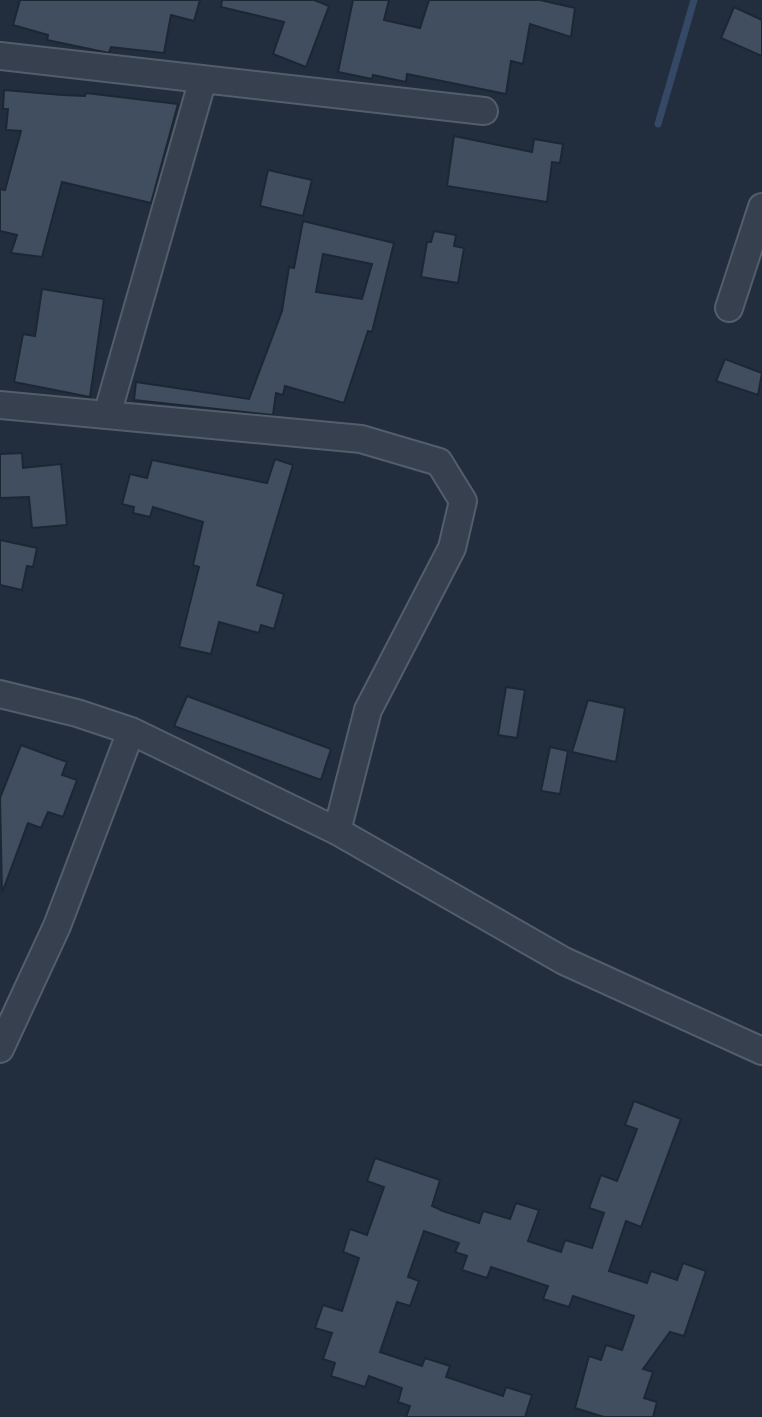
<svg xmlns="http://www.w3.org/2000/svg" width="762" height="1417" font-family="Signika,sans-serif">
	<rect width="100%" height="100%" fill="#222e3e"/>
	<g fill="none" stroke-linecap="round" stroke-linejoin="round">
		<path stroke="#354966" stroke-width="7" d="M 658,124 L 694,0"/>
	</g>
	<path fill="#414e60" stroke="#1d2734" stroke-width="2" fill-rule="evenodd" d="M 20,0 L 200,0 L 194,21 L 171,15 L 164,53 L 111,47 L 109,53 L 47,40 L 48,35 L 13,25 Z
		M 222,0 L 314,0 L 329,6 L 306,67 L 273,54 L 284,22 L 221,7 Z
		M 353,0 L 389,0 L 384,20 L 420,28 L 429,0 L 540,0 L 575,8 L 571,37 L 530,24 L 523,64 L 511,61 L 506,94 L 407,74 L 406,82 L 373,75 L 372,79 L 338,72 Z
		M 734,7 L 762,20 L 762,56 L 721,38 Z
		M 4,90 L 62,95 L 85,96 L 86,93 L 178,104 L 151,203 L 62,182 L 42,257 L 11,253 L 17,235 L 0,231 L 0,189 L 5,190 L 21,131 L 6,130 L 8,109 L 3,109 Z
		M 454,136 L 532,152 L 534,139 L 563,144 L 560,163 L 552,162 L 547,202 L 447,186 Z
		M 268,170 L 312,180 L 303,216 L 260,206 Z
		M 303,221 L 394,243 L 372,332 L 368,331 L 344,403 L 285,386 L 283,395 L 276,393 L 273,415 L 134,400 L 136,382 L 249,399 L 282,311 L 289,267 L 294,268 ZM 323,254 L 372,264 L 362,299 L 316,292 Z
		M 434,231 L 456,235 L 454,246 L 464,248 L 458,283 L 421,277 L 427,242 L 431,242 Z
		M 42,289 L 104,299 L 90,397 L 14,382 L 23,334 L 35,336 Z
		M 725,359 L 762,373 L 758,395 L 716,381 Z
		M 22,453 L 23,468 L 61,464 L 67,525 L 32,528 L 29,497 L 0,498 L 0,454 Z
		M 275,459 L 293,465 L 257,585 L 284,594 L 274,629 L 261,625 L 259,633 L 219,622 L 211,654 L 179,647 L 199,567 L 193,565 L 203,522 L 153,507 L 150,517 L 133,513 L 134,507 L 122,504 L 130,474 L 147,478 L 152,460 L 267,483 Z
		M 0,540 L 37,548 L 33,567 L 27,566 L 22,590 L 0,585 Z
		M 506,687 L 525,690 L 517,738 L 498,735 Z
		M 187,696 L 331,749 L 321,780 L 174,726 Z
		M 588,700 L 625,708 L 616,762 L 572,752 Z
		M 21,745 L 67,762 L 62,775 L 77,780 L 63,817 L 48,812 L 41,828 L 28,823 L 2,893 L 0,798 Z
		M 550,747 L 568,751 L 560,794 L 541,791 Z
		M 634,1101 L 681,1119 L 641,1227 L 626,1221 L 609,1271 L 647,1283 L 651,1271 L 677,1280 L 683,1263 L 706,1271 L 684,1336 L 670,1332 L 643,1369 L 653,1372 L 644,1398 L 657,1402 L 653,1417 L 604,1417 L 575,1408 L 589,1356 L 601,1360 L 606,1345 L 622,1350 L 634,1316 L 573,1296 L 569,1307 L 543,1299 L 548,1286 L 491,1267 L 487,1278 L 462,1270 L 467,1256 L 455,1252 L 459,1243 L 424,1231 L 408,1277 L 419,1281 L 410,1306 L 397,1302 L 380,1352 L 422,1366 L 425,1358 L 450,1366 L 446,1377 L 503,1396 L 506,1387 L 532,1395 L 525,1417 L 406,1417 L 410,1406 L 398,1402 L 402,1388 L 369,1376 L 365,1387 L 331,1376 L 335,1363 L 323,1359 L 332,1333 L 315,1328 L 323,1305 L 342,1311 L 359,1258 L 343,1252 L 350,1229 L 367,1235 L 384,1187 L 367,1181 L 375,1158 L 440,1180 L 432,1206 L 443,1211 L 479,1223 L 483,1211 L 510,1219 L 516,1203 L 539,1210 L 528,1241 L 561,1252 L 565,1240 L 592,1248 L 604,1213 L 589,1208 L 601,1175 L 617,1181 L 637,1129 L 625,1125 Z"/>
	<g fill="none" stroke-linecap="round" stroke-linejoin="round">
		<g stroke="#545e6b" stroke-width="30">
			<path id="minor" d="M 0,56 L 484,111
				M 729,308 L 762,207
				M 0,405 L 361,439 L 439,462 L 463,501 L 452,548 L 368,710 L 337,831
				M 107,415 L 203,79
				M 0,694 L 77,713 L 131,731 L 337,831 L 564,961 L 762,1051
				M 0,1049 L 57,926 L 131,731"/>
		</g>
		<use href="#minor" stroke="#36404e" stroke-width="26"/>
	</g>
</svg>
